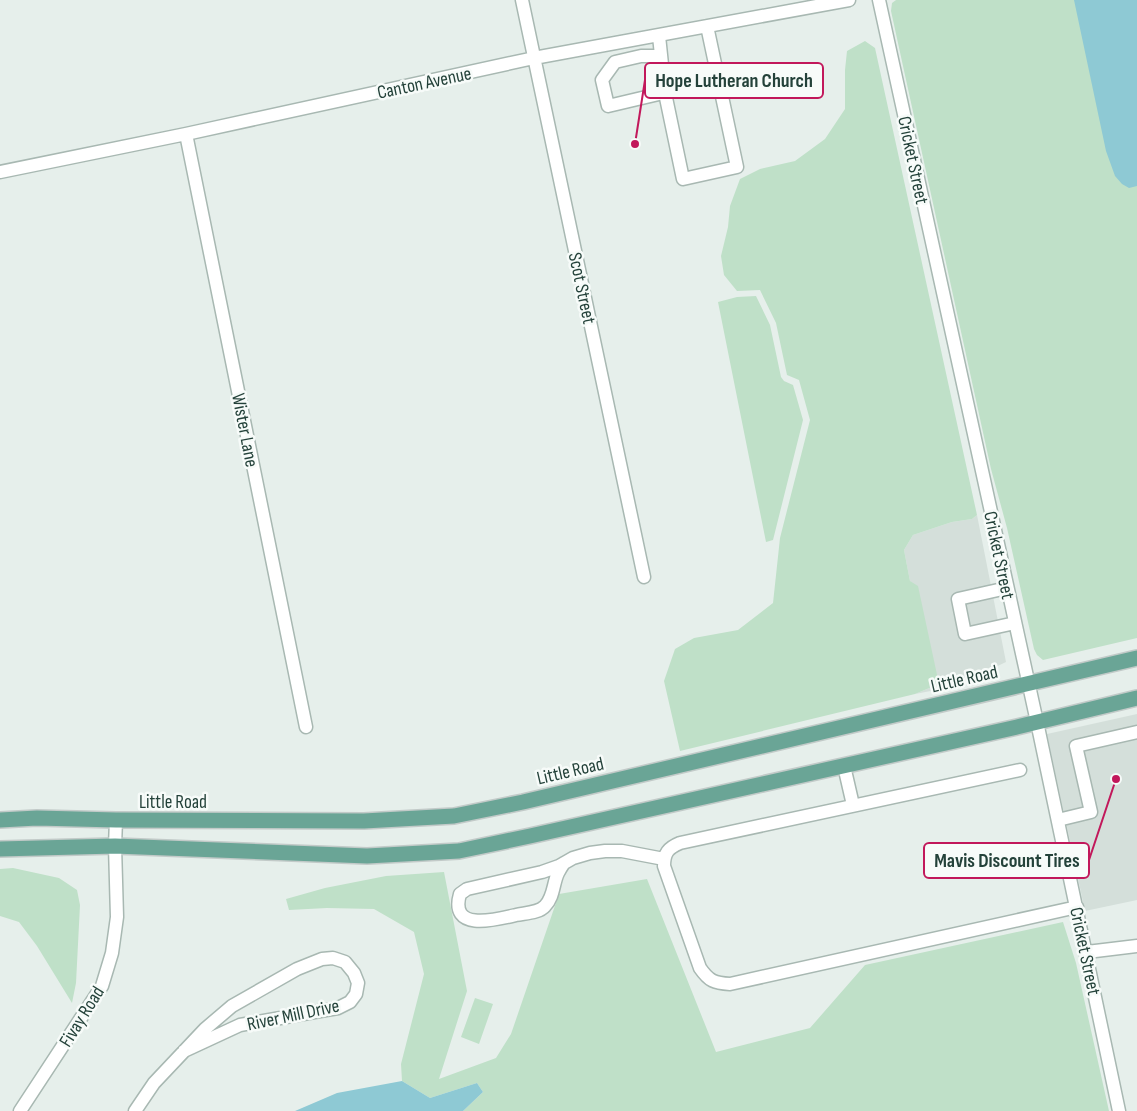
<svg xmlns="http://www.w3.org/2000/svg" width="1137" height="1111" font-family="'Sofia Sans Condensed',sans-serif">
	<rect width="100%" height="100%" fill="#e6efeb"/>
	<path fill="#d4dfda" d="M 977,515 L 1006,662 L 985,672 L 941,689 L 915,694 L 939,684 L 910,581 L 904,550 L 913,535 L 952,522 L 972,519 Z
		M 1137,714 L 1137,900 L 1085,911 L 1047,734 Z"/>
	<path fill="#bfe0c8" d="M 896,0 L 1137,0 L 1137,638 L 1043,660 L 1037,655 L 1034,649 L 1007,528 L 991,469 L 891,11 L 892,3 Z
		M 865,41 L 875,48 L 977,515 L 972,519 L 952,522 L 913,535 L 904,550 L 910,581 L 918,586 L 939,684 L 915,694 L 680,751 L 664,681 L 675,649 L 694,638 L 738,630 L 773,603 L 780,538 L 810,420 L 799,380 L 787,375 L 776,323 L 760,290 L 737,291 L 724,275 L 721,256 L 728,227 L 730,206 L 740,179 L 760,169 L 795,161 L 825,139 L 845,109 L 845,70 L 847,51 Z
		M 756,296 L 770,325 L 781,377 L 784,381 L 793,385 L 803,420 L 773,540 L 766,542 L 718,302 L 737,297 Z
		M 13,868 L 59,878 L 77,890 L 80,905 L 76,983 L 72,1003 L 37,946 L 19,922 L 0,916 L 0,869 Z
		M 444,872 L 467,991 L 439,1079 L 496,1058 L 511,1034 L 559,894 L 647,879 L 716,1052 L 810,1028 L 865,965 L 1063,922 L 1076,963 L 1109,1111 L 463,1111 L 483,1092 L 477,1083 L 430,1098 L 402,1081 L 401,1064 L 424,974 L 414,932 L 374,909 L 327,908 L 289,910 L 286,899 L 325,888 L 386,876 Z
		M 475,998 L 493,1004 L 479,1044 L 461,1037 Z"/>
	<path fill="#8ec9d4" d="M 1074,0 L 1137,0 L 1137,186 L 1129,188 L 1122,184 L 1115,176 L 1106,151 Z
		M 402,1081 L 430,1098 L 477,1083 L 483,1092 L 463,1111 L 295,1111 L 337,1093 Z"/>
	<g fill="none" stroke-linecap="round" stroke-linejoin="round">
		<g stroke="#a8b8b2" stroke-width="15">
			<path id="minor" d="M 522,0 L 644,577
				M 879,0 L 1037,722 L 1119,1111
				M 659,36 L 665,93 L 683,179 L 737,167 L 707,26
				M 661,56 L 641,56 L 615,62 L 602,80 L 608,106 L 718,80
				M 186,134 L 306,727
				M 0,172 L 186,134 L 534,58 L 849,0
				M 1007,588 L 958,599 L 965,634 L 1015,623
				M 844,766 L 853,805
				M 1020,770 L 680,843 C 668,848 664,853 664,866 L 700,968 C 709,981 714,983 730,984 L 1077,907
				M 1058,820 L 1091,812 L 1076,746 L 1137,732
				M 564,863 C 562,866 560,869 558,873 C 553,883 554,897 545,906 C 539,913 525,913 516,915 C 495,920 449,932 460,894 L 467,889 L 542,872 L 559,866 L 573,858 L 590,853 L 605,851 L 622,851 L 664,859
				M 1087,952 L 1137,946
				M 20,1111 L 102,986 L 112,953 L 117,917 L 115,846 L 116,820
				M 135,1111 L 154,1083 L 205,1029 L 232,1006 L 297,969 L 322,959 L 333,958 L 345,962 L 354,973 L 358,983 L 356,994 L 350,1002 L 338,1008 L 240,1025 L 184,1051"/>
		</g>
		<g stroke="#c2cac8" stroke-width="18">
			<path id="major" d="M 0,820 L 37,818 L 116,820 L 364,821 L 454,816 L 523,802 L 1137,658
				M 0,849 L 115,846 L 367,856 L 459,851 L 530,836 L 1017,727 L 1137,698"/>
		</g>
		<use href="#minor" stroke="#fff" stroke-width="12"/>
		<use href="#major" stroke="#6aa596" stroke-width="15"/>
	</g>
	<g text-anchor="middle" stroke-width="5" stroke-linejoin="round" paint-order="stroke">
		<g font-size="19" fill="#24423a" stroke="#f7fbf9">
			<text transform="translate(424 82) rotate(-12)" y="7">Canton Avenue</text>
			<text transform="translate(914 160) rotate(78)" y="7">Cricket Street</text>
			<text transform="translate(583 288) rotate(78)" y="7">Scot Street</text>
			<text transform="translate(246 430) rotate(79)" y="7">Wister Lane</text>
			<text transform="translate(1000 555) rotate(78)" y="7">Cricket Street</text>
			<text transform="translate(964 678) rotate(-13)" y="7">Little Road</text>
			<text transform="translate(570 770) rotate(-13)" y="7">Little Road</text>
			<text x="173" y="808">Little Road</text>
			<text transform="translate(1086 951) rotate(78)" y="7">Cricket Street</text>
			<text transform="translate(293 1014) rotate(-12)" y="7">River Mill Drive</text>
			<text transform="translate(81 1016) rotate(-58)" y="7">Fivay Road</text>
		</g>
	</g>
	<path fill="none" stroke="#c2185b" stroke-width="2" d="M635 144L645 80M1116 779L1089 860"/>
	<g fill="#c2185b" stroke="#f7fbf9" stroke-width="2">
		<circle cx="635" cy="144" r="5"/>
		<circle cx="1116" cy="779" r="5"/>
	</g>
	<g fill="#f7fbf9" stroke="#c2185b" stroke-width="2">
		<rect x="645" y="63" width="178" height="35" rx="5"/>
		<rect x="924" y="843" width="165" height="35" rx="5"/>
	</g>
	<g font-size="20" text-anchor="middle" font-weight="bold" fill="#24423a">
		<text x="734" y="87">Hope Lutheran Church</text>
		<text x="1007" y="867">Mavis Discount Tires</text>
	</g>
</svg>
